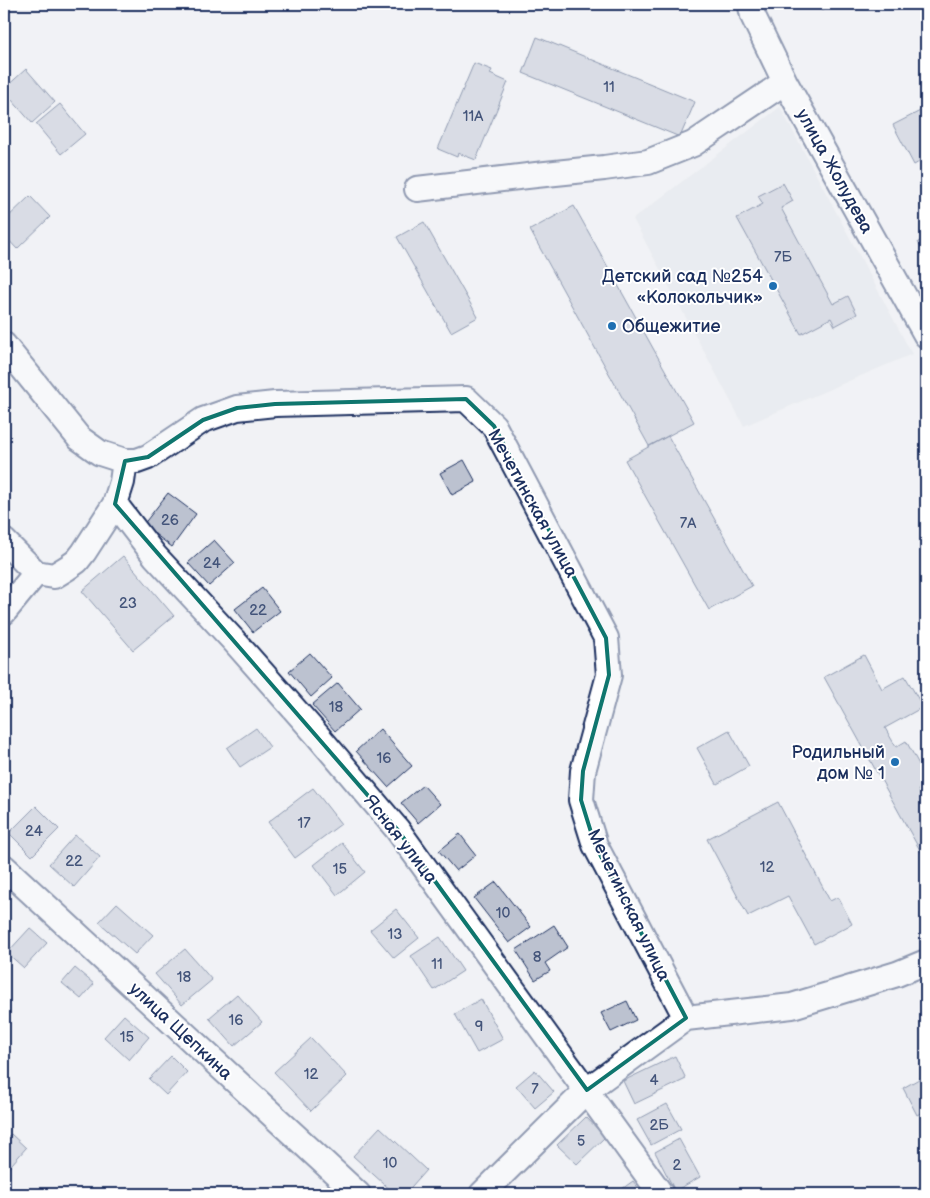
<svg xmlns="http://www.w3.org/2000/svg" width="930" height="1198" font-family="'Balsamiq Sans',sans-serif">
	<rect width="100%" height="100%" fill="#f1f2f5"/>
	<filter id="ink" filterUnits="userSpaceOnUse"><feTurbulence type="fractalNoise" baseFrequency=".02" numOctaves="2"/><feDisplacementMap in="SourceGraphic" scale="10" xChannelSelector="R" yChannelSelector="G"/><feConvolveMatrix kernelMatrix="1 2 1 2 8 2 1 2 1" color-interpolation-filters="sRGB"/></filter>
	<g filter="url(#ink)">
		<path fill="#e1e4ea" d="M 780,107 L 912,354 L 744,426 L 633,219 Z"/>
		<path fill="#bcc2d0" stroke="#1b2f5e" d="M 818,4 L 835,4 L 822,11 Z
			M 537,37 L 695,102 L 680,137 L 523,73 Z
			M 474,63 L 492,70 L 490,74 L 508,82 L 476,160 L 458,153 L 457,157 L 438,149 Z
			M 26,69 L 55,102 L 32,123 L 4,91 L 4,89 Z
			M 60,104 L 85,134 L 61,154 L 36,124 Z
			M 926,108 L 926,158 L 914,165 L 893,125 Z
			M 783,183 L 793,201 L 781,208 L 833,304 L 848,296 L 857,314 L 835,326 L 831,318 L 801,334 L 737,218 L 763,204 L 758,196 Z
			M 30,196 L 50,217 L 17,249 L 4,235 L 4,221 Z
			M 574,206 L 694,422 L 649,446 L 530,230 Z
			M 424,222 L 478,317 L 451,332 L 397,237 Z
			M 926,237 L 926,257 L 918,242 Z
			M 668,436 L 752,586 L 709,610 L 625,460 Z
			M 464,460 L 476,482 L 452,495 L 440,473 Z
			M 168,493 L 196,514 L 172,547 L 143,525 Z
			M 214,540 L 235,563 L 209,586 L 188,563 Z
			M 123,556 L 174,616 L 133,650 L 82,591 Z
			M 262,588 L 280,611 L 253,632 L 235,609 Z
			M 310,653 L 332,678 L 311,697 L 289,671 Z
			M 864,655 L 882,689 L 905,676 L 923,707 L 885,728 L 896,747 L 906,741 L 926,777 L 926,785 L 918,790 L 926,805 L 926,861 L 824,677 Z
			M 338,683 L 360,709 L 335,731 L 312,705 Z
			M 256,728 L 270,747 L 240,767 L 227,748 Z
			M 380,729 L 412,766 L 388,787 L 356,751 Z
			M 729,730 L 749,766 L 717,784 L 697,748 Z
			M 423,785 L 440,804 L 418,823 L 401,803 Z
			M 313,788 L 341,824 L 295,858 L 268,822 Z
			M 778,802 L 830,901 L 838,897 L 852,924 L 814,944 L 788,896 L 748,916 L 707,839 Z
			M 36,806 L 59,829 L 32,856 L 9,833 Z
			M 460,834 L 476,855 L 456,871 L 439,851 Z
			M 75,835 L 100,857 L 74,887 L 49,864 Z
			M 342,843 L 365,872 L 337,895 L 314,865 Z
			M 496,882 L 531,927 L 509,943 L 474,898 Z
			M 117,903 L 153,935 L 135,954 L 99,922 Z
			M 396,909 L 419,938 L 394,958 L 370,930 Z
			M 554,925 L 568,947 L 545,963 L 550,971 L 535,980 L 516,950 Z
			M 30,928 L 47,943 L 24,968 L 7,953 Z
			M 440,937 L 463,971 L 434,990 L 411,956 Z
			M 185,949 L 212,980 L 182,1005 L 155,974 Z
			M 75,968 L 94,984 L 81,999 L 62,983 Z
			M 237,994 L 262,1022 L 234,1046 L 209,1018 Z
			M 481,999 L 503,1039 L 477,1053 L 455,1014 Z
			M 627,1001 L 636,1020 L 611,1032 L 601,1013 Z
			M 124,1015 L 149,1037 L 129,1060 L 104,1037 Z
			M 311,1038 L 347,1076 L 311,1111 L 274,1072 Z
			M 171,1056 L 187,1072 L 166,1095 L 149,1079 Z
			M 675,1056 L 686,1079 L 634,1104 L 623,1081 Z
			M 535,1070 L 554,1092 L 535,1108 L 516,1086 Z
			M 926,1075 L 926,1110 L 917,1115 L 903,1088 Z
			M 667,1104 L 681,1129 L 651,1145 L 637,1120 Z
			M 586,1117 L 605,1137 L 577,1164 L 557,1145 Z
			M 380,1127 L 426,1170 L 405,1194 L 395,1194 L 353,1156 Z
			M 11,1134 L 26,1148 L 5,1172 L 4,1171 L 4,1142 Z
			M 679,1139 L 700,1177 L 675,1191 L 655,1152 Z
			M 633,1181 L 643,1194 L 615,1194 Z
			M 315,1188 L 322,1194 L 308,1194 Z"/>
		<g fill="none" stroke-linecap="round" stroke-linejoin="round">
			<g stroke="#1b2f5e" stroke-width="28">
				<path id="minor" d="M 751,4 L 751,7 L 753,16 L 785,82 L 926,335
					M 417,189 L 536,175 L 604,168 L 648,162 L 693,144 L 785,82
					M 4,345 L 79,438 L 100,453 L 125,461 L 137,461 L 148,457 L 203,420 L 237,408 L 275,404 L 466,399 L 494,426 L 606,638 L 609,675 L 583,771 L 581,800 L 595,845 L 686,1018
					M 115,504 L 155,556 L 235,642 L 318,736 L 397,829 L 661,1194
					M 4,541 L 36,573 L 54,576 L 67,568 L 77,561 L 84,552 L 115,504 L 122,482 L 125,461
					M 4,612 L 36,573
					M 4,867 L 358,1194
					M 482,1194 L 587,1090 L 686,1018 L 792,1006 L 897,974 L 926,962"/>
			</g>
			<use href="#minor" stroke="#fff" stroke-width="24"/>
		</g>
	</g>
	<path d="M0 0H930V1198H0ZM 466,399 L 494,426 L 606,638 L 609,675 L 583,771 L 581,800 L 595,845 L 686,1018 L 587,1090 L 397,829 L 115,504 L 125,461 L 148,457 L 203,420 L 237,408 L 275,404 Z" fill="#f1f2f5" fill-opacity=".55" fill-rule="evenodd"/>
	<path fill="none" stroke="#0f766e" stroke-width="4" stroke-linejoin="round" d="M 466,399 L 494,426 L 606,638 L 609,675 L 583,771 L 581,800 L 595,845 L 686,1018 L 587,1090 L 397,829 L 115,504 L 125,461 L 148,457 L 203,420 L 237,408 L 275,404 Z"/>
	<g fill="#1f6fb2" stroke="#fff" stroke-width="2">
		<circle cx="773" cy="286" r="5"/>
		<circle cx="612" cy="326" r="5"/>
		<circle cx="895" cy="762" r="5"/>
	</g>
	<g text-anchor="middle" stroke-width="4" stroke-linejoin="round" paint-order="stroke">
		<g font-size="15" fill="#43547a">
			<text x="609" y="92">11</text>
			<text x="473" y="121">11А</text>
			<text x="783" y="262">7Б</text>
			<text x="170" y="525">26</text>
			<text x="688" y="528">7А</text>
			<text x="212" y="568">24</text>
			<text x="128" y="608">23</text>
			<text x="258" y="615">22</text>
			<text x="336" y="712">18</text>
			<text x="384" y="763">16</text>
			<text x="304" y="828">17</text>
			<text x="34" y="836">24</text>
			<text x="74" y="866">22</text>
			<text x="767" y="872">12</text>
			<text x="340" y="874">15</text>
			<text x="503" y="918">10</text>
			<text x="395" y="939">13</text>
			<text x="537" y="962">8</text>
			<text x="437" y="969">11</text>
			<text x="184" y="982">18</text>
			<text x="236" y="1025">16</text>
			<text x="479" y="1031">9</text>
			<text x="127" y="1042">15</text>
			<text x="311" y="1079">12</text>
			<text x="654" y="1085">4</text>
			<text x="535" y="1094">7</text>
			<text x="659" y="1130">2Б</text>
			<text x="581" y="1146">5</text>
			<text x="390" y="1168">10</text>
			<text x="677" y="1170">2</text>
		</g>
		<g font-size="18" fill="#1b2f5e" stroke="#fff">
			<text transform="translate(835 171) rotate(61)" y="6">улица Жолудева</text>
			<text transform="translate(533 503) rotate(61)" y="6">Мечетинская улица</text>
			<text transform="translate(401 839) rotate(52)" y="6">Ясная улица</text>
			<text transform="translate(629 905) rotate(64)" y="6">Мечетинская улица</text>
			<text transform="translate(181 1031) rotate(43)" y="6">улица Щепкина</text>
		</g>
		<g font-size="18" fill="#1b2f5e" stroke="#fff" text-anchor="end">
			<text x="763" y="282">Детский сад №254<tspan x="763" dy="21">«Колокольчик»</tspan></text>
			<text x="622" y="332" text-anchor="start">Общежитие</text>
			<text x="885" y="758">Родильный<tspan x="885" dy="21">дом № 1</tspan></text>
		</g>
	</g>
	<rect width="930" height="1198" fill="none" stroke="#fff" stroke-width="20"/>
	<rect x="10" y="10" width="910" height="1178" fill="none" stroke="#1b2f5e" stroke-width="2" filter="url(#ink)"/>
</svg>
